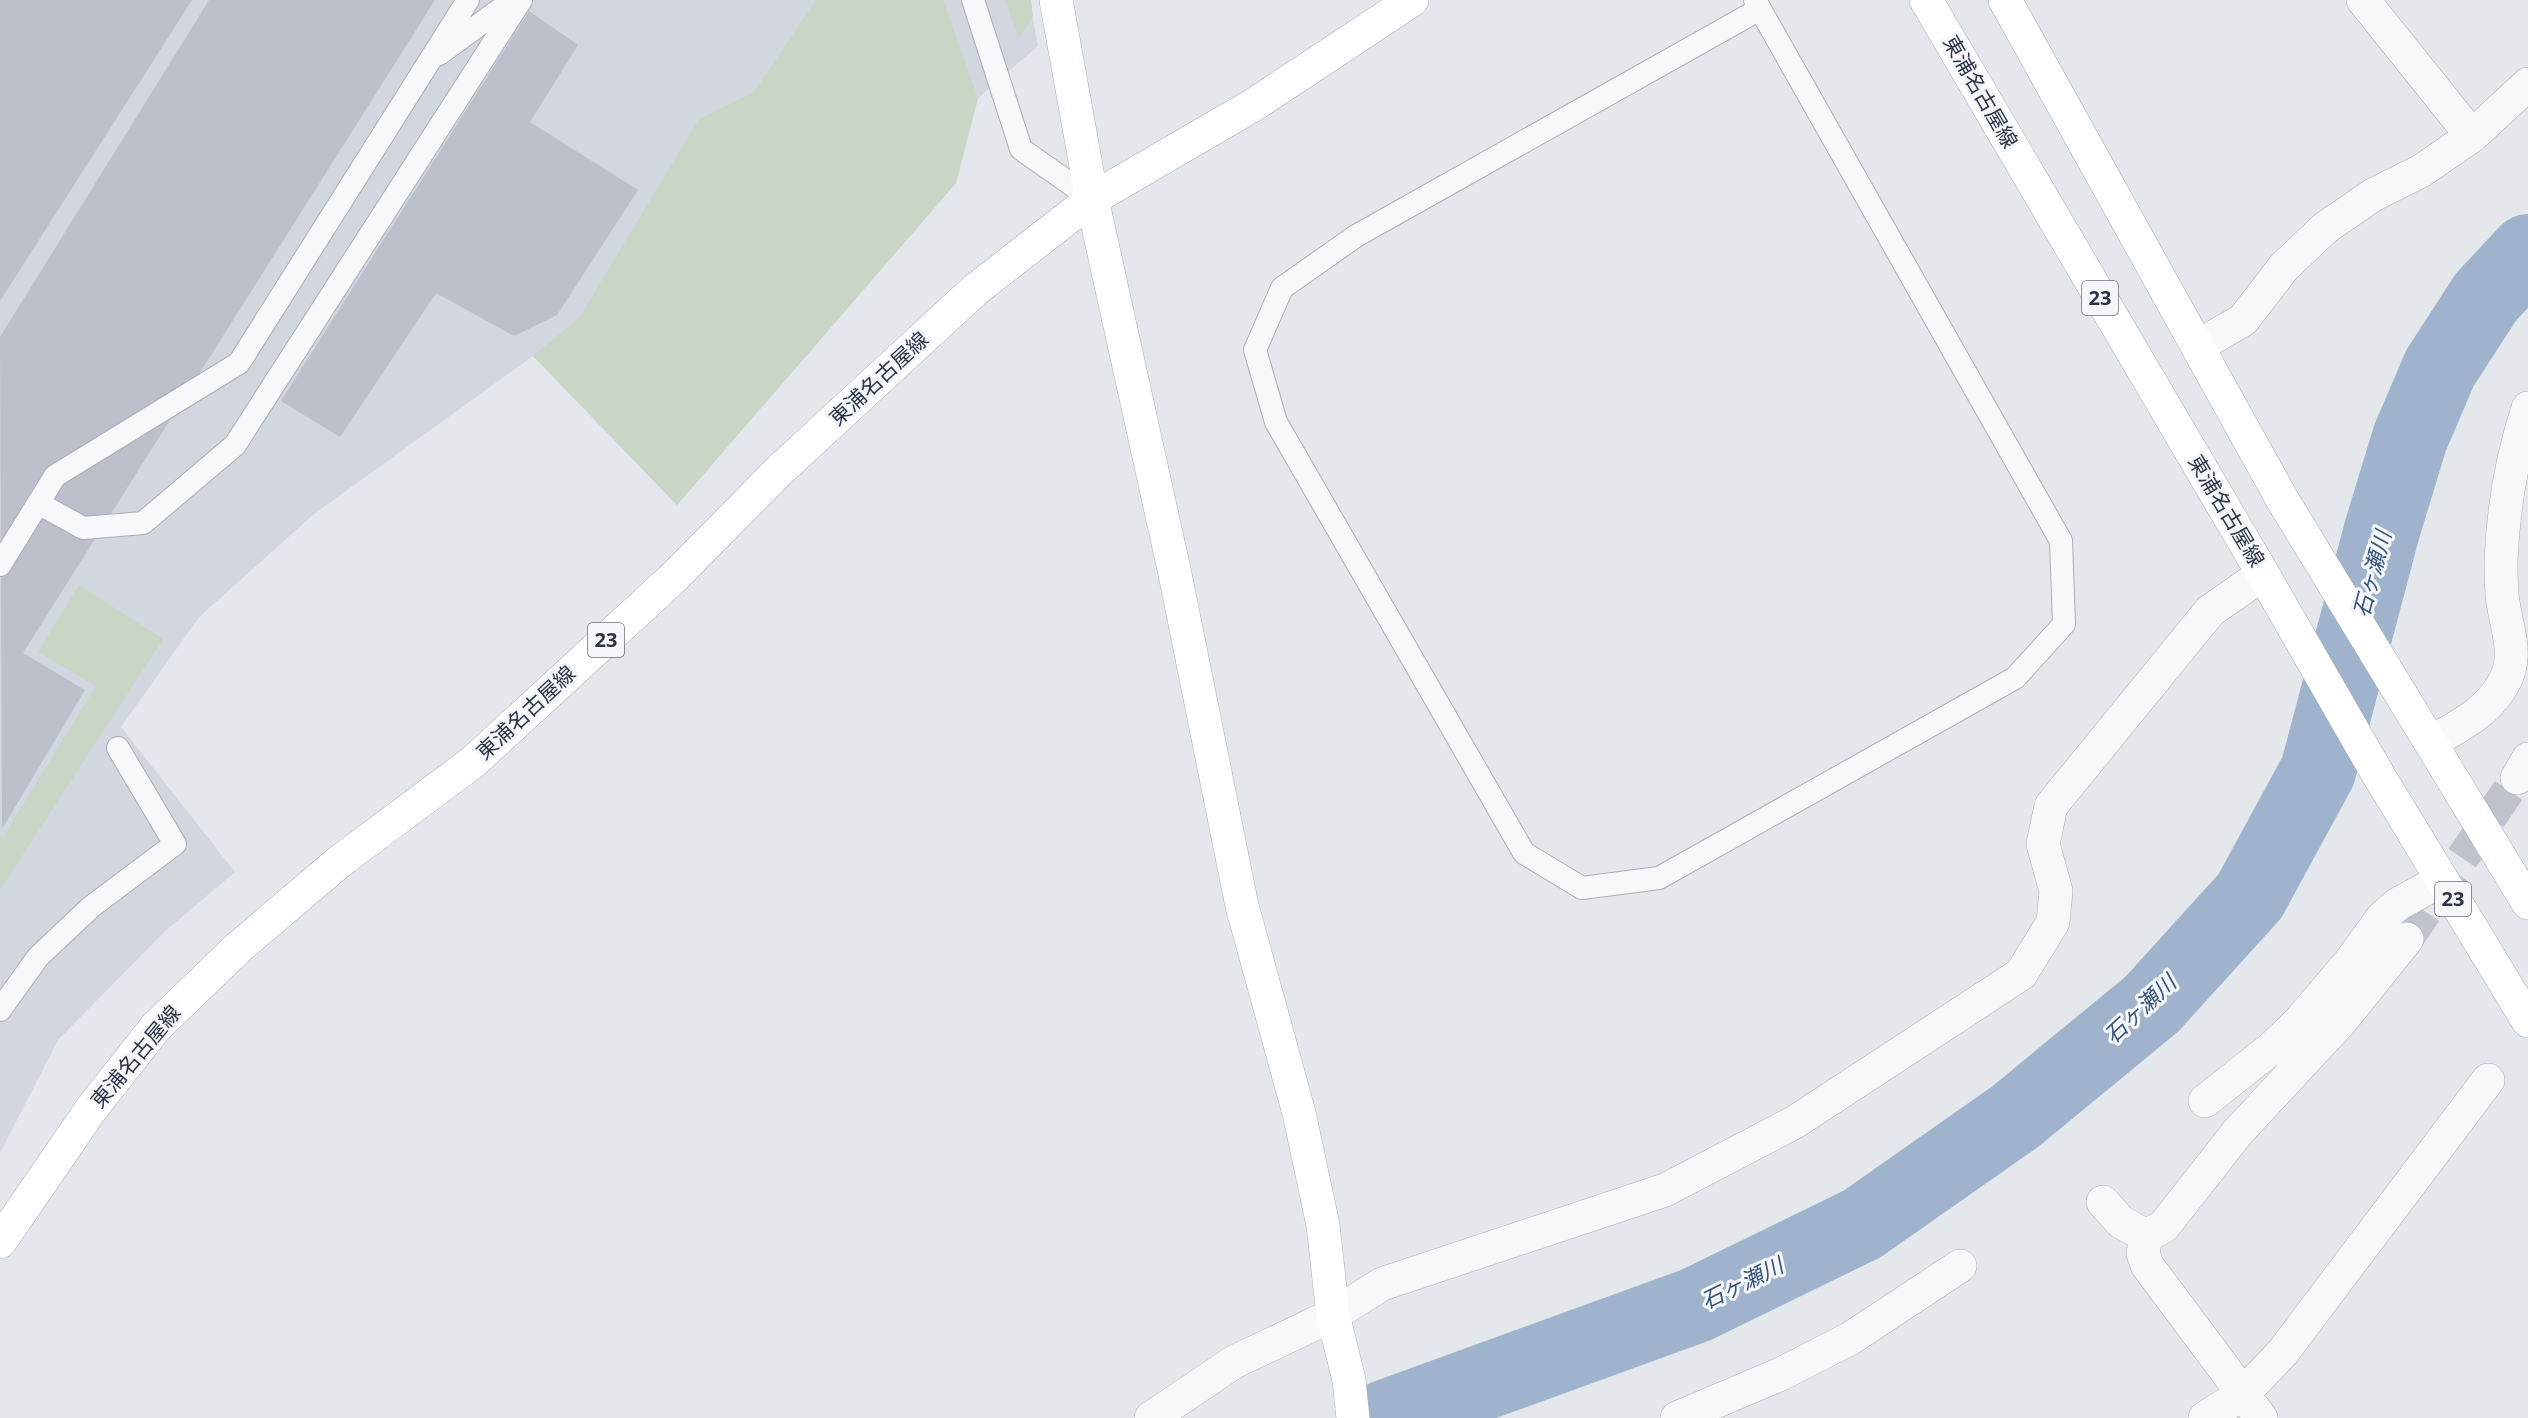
<svg xmlns="http://www.w3.org/2000/svg" width="2528" height="1418" font-family="'Open Sans','Noto Sans JP',sans-serif">
	<rect width="100%" height="100%" fill="#e4e7ec"/>
	<path fill="#d2d6de" d="M 0,0 L 1029,0 L 1038,46 L 978,98 L 956,183 L 677,505 L 533,356 L 314,514 L 199,617 L 121,727 L 235,872 L 164,932 L 58,1040 L 0,1153 Z"/>
	<path fill="#c9d6c5" d="M 816,0 L 943,0 L 978,98 L 956,183 L 677,505 L 533,356 L 579,318 L 699,119 L 754,92 Z
		M 1005,0 L 1031,0 L 1033,17 L 1019,38 Z
		M 79,585 L 163,639 L 0,890 L 0,835 L 3,837 L 96,686 L 38,652 Z"/>
	<g fill="none" stroke-linecap="round" stroke-linejoin="round">
		<path stroke="#9fb4cc" stroke-width="76" d="M 1385,1418 L 1696,1305 L 1862,1224 L 2016,1116 L 2152,1004 L 2250,896 L 2318,771 L 2382,530 L 2410,438 L 2440,368 L 2486,297 L 2528,252"/>
	</g>
	<path fill="#bbc0ca" d="M 0,0 L 192,0 L 0,301 Z
		M 209,0 L 435,0 L 23,653 L 85,690 L 2,829 L 0,337 Z
		M 529,11 L 578,45 L 530,122 L 638,190 L 557,315 L 514,336 L 436,293 L 340,437 L 281,401 Z"/>
	<g fill="none" stroke-linecap="round" stroke-linejoin="round">
		<path stroke="#bfc3cb" stroke-width="33" stroke-dasharray="33 16" stroke-linecap="butt" d="M 2407,939 L 2517,778"/>
		<g stroke="#a9aeb7" stroke-width="24">
			<path id="lane" d="M 973,0 L 1021,149 L 1092,199
				M 1755,0 L 1760,9 L 2061,541 L 2064,624 L 2015,678 L 1659,878 L 1582,888 L 1524,853 L 1276,422 L 1255,350 L 1282,288 L 1356,236 L 1760,9
				M 439,54 L 513,0
				M 38,503 L 83,528 L 143,523 L 235,445 L 521,0
				M 0,565 L 55,476 L 239,363 L 468,0
				M 0,1010 L 38,957 L 91,907 L 175,844 L 118,748"/>
		</g>
		<g stroke="#a9aeb7" stroke-width="34">
			<path id="street" d="M 2363,0 L 2472,136
				M 2198,346 L 2243,320 L 2284,267 L 2325,228 L 2373,195 L 2421,171 L 2472,136 L 2528,84
				M 2431,742 C 2458,727 2486,713 2502,686 C 2520,657 2507,631 2503,602 C 2501,589 2501,574 2501,561 C 2503,509 2512,457 2528,408
				M 2517,778 L 2528,759
				M 2205,1101 L 2272,1048 L 2299,1022 L 2350,962 L 2382,918 L 2398,904 L 2442,880
				M 2103,1202 L 2121,1222 L 2146,1236 L 2164,1226 L 2237,1133 L 2342,1020 L 2407,939
				M 2146,1236 L 2143,1253 L 2147,1265 L 2261,1418
				M 1151,1418 L 1234,1362 L 1333,1315 L 1382,1284 L 1665,1190 L 1795,1122 L 2021,974 L 2053,922 L 2056,891 L 2043,844 L 2051,806 L 2210,611 L 2263,574
				M 1677,1418 L 1781,1374 L 1851,1338 L 1960,1266
				M 2205,1418 L 2244,1393 L 2283,1352 L 2488,1080"/>
		</g>
		<g stroke="#a9aeb7" stroke-width="34">
			<path id="secondary" d="M 1353,1418 L 1349,1380 L 1333,1315 L 1323,1225 L 1299,1113 L 1242,906 L 1175,574 L 1092,199 L 1255,104 L 1412,0"/>
		</g>
		<g stroke="#a3abb8" stroke-width="34">
			<path id="primary" d="M 1926,0 L 2263,574 L 2379,776 L 2528,1021
				M 2005,0 L 2282,499 L 2528,903
				M 0,1242 L 92,1108 L 155,1028 L 239,947 L 339,862 L 473,762 L 671,580 L 781,469 L 975,290 L 1092,199 L 1056,0"/>
		</g>
		<use href="#lane" stroke="#f7f8fa" stroke-width="22"/>
		<use href="#street" stroke="#f7f8fa" stroke-width="33"/>
		<use href="#secondary" stroke="#fff" stroke-width="33"/>
		<use href="#primary" stroke="#fff" stroke-width="33"/>
	</g>
	<g text-anchor="middle" stroke-width="6" stroke-linejoin="round" paint-order="stroke">
		<g fill="#f4f6f9" stroke="#676e7b" stroke-width="1.5">
			<rect x="2082" y="281" width="36" height="34" rx="4.5"/>
			<rect x="588" y="623" width="36" height="34" rx="4.5"/>
			<rect x="2435" y="882" width="36" height="34" rx="4.5"/>
		</g>
		<g font-size="20" font-weight="bold" fill="#2b3445">
			<text x="2100" y="305">23</text>
			<text x="606" y="647">23</text>
			<text x="2453" y="906">23</text>
		</g>
		<g font-size="21" fill="#2b3445" stroke="#f4f6f9">
			<text transform="translate(1980 92) rotate(60)" y="7">東浦名古屋線</text>
			<text transform="translate(879 379) rotate(-43)" y="7">東浦名古屋線</text>
			<text transform="translate(2226 511) rotate(59)" y="7">東浦名古屋線</text>
			<text transform="translate(526 713) rotate(-43)" y="7">東浦名古屋線</text>
			<text transform="translate(136 1057) rotate(-50)" y="7">東浦名古屋線</text>
		</g>
		<g font-size="22" font-style="italic" fill="#34527a" stroke="#f4f6f9">
			<text transform="translate(2372 574) rotate(-75)" y="8">石ヶ瀬川</text>
			<text transform="translate(2140 1009) rotate(-43)" y="8">石ヶ瀬川</text>
			<text transform="translate(1742 1283) rotate(-26)" y="8">石ヶ瀬川</text>
		</g>
	</g>
</svg>
